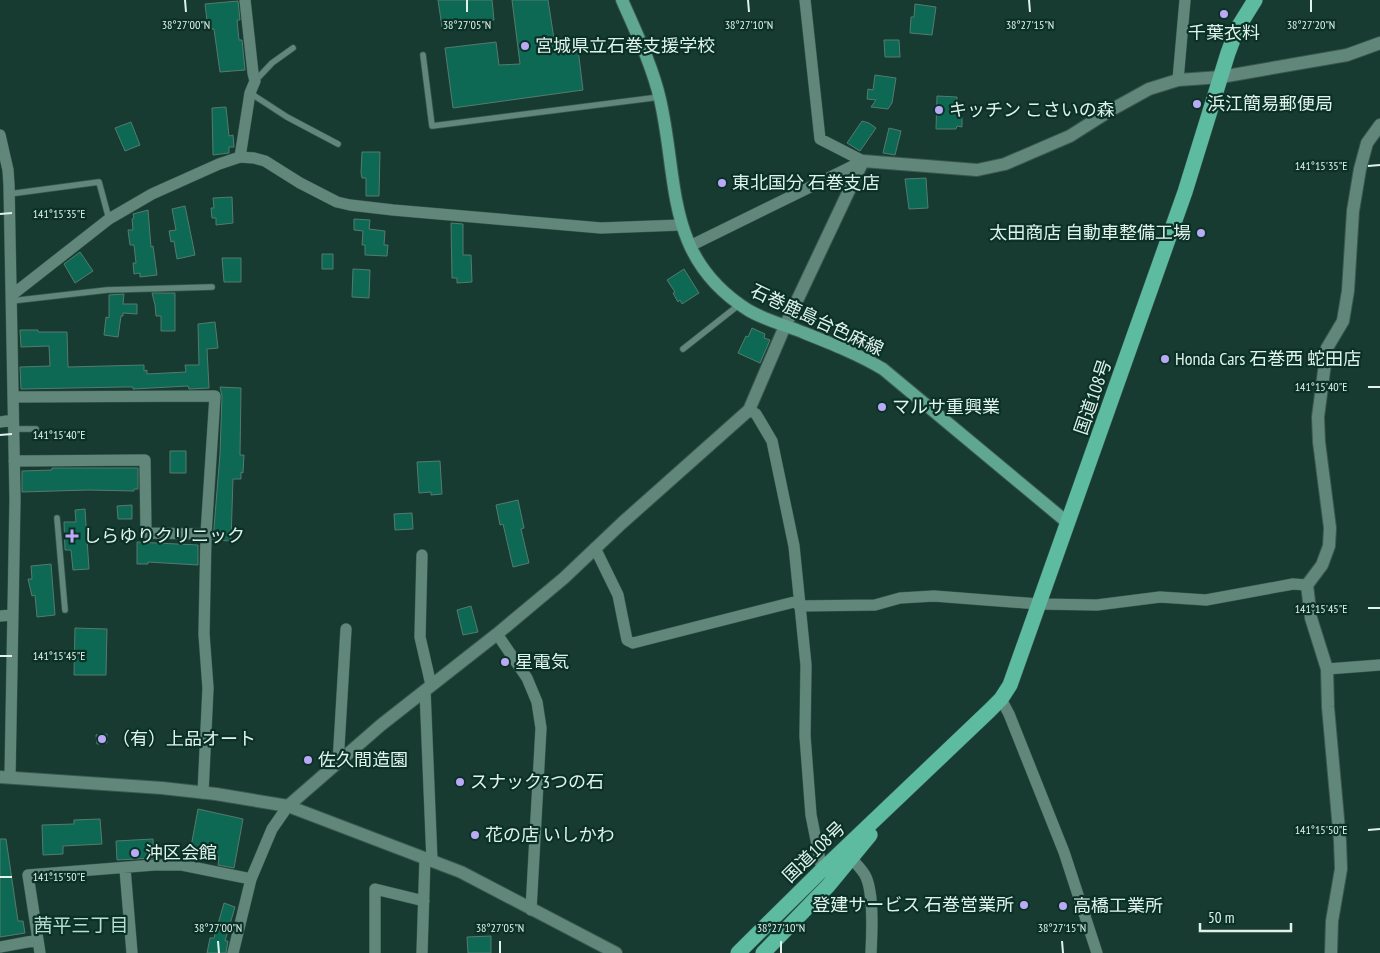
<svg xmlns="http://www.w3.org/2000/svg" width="1380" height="953" font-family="'PT Sans Narrow','Noto Sans JP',sans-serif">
	<rect width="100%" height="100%" fill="#173b31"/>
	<path fill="#0e6954" stroke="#557a6e" d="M 438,0 L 492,0 L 494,20 L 442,27 Z
		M 512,0 L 548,0 L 556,52 L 578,49 L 583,90 L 453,108 L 445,48 L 496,42 L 499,65 L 520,64 Z
		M 238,1 L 240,20 L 237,20 L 239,40 L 242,40 L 245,70 L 220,72 L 214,29 L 208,29 L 205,4 Z
		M 915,4 L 936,7 L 932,35 L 910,33 L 911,17 L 914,17 Z
		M 884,40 L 899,40 L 900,57 L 885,57 Z
		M 875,75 L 896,78 L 892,103 L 888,109 L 871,107 L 876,100 L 867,99 L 868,89 L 873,90 Z
		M 937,96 L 957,97 L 957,117 L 962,117 L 962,127 L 957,126 L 956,129 L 936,129 Z
		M 226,107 L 229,136 L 233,135 L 234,147 L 229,147 L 229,153 L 213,155 L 212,108 Z
		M 862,121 L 869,123 L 876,128 L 860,151 L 847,143 Z
		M 131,122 L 140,145 L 125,151 L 115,128 Z
		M 889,128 L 901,131 L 895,155 L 883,153 Z
		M 362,152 L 380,152 L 379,196 L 366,196 L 366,178 L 362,178 L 361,173 Z
		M 926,178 L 928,208 L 909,209 L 905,179 Z
		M 232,197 L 233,223 L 216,225 L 216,218 L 212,218 L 211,208 L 214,208 L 213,198 Z
		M 185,206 L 195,255 L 177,259 L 174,241 L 171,242 L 169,231 L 176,230 L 172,209 Z
		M 148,210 L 151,247 L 153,246 L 157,275 L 140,277 L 140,273 L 134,274 L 133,263 L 136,263 L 134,245 L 130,245 L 128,230 L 133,230 L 132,219 L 134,218 L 133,214 Z
		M 354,219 L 370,220 L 369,229 L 385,231 L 384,245 L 388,245 L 387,256 L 365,255 L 365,245 L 362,245 L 363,231 L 354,230 Z
		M 451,223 L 463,224 L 463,255 L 471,255 L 472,282 L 457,283 L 457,278 L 452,278 Z
		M 80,252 L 93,271 L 75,283 L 64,264 Z
		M 322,254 L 333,254 L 333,269 L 322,269 Z
		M 222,258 L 241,258 L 241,282 L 224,282 Z
		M 353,269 L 370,270 L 369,298 L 352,297 Z
		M 684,269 L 699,293 L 682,304 L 680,300 L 678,302 L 673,293 L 675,292 L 667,280 Z
		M 152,293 L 175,293 L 175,331 L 161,331 L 161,316 L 156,316 L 155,305 Z
		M 124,294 L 123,304 L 137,304 L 137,314 L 123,313 L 123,316 L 121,316 L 118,337 L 104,335 L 106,317 L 109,318 L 109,295 Z
		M 215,322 L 218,348 L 207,349 L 209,388 L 189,389 L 188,386 L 133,389 L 133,387 L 124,387 L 21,389 L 20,367 L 50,366 L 49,346 L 21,347 L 20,330 L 38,330 L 38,332 L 67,332 L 68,367 L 144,365 L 144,371 L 147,370 L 147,374 L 186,372 L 185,365 L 199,365 L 198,324 Z
		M 752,328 L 765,334 L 764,338 L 770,340 L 760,363 L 738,353 L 746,336 L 748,337 Z
		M 220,387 L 241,388 L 240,455 L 244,455 L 243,473 L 241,472 L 241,479 L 233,479 L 231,541 L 213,540 L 220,454 L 222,396 Z
		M 170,451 L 186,451 L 186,473 L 170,473 Z
		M 440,461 L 442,494 L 431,495 L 431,492 L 419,493 L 417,462 Z
		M 52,468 L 138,468 L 138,489 L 134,489 L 134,491 L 88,490 L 22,492 L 22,471 L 52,470 Z
		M 518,500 L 524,528 L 521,529 L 529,563 L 513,567 L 503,524 L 500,525 L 496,505 Z
		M 132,505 L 132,519 L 118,519 L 117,506 Z
		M 85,509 L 89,569 L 73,570 L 71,550 L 65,550 L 64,522 L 76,522 L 75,510 Z
		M 412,513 L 413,529 L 395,530 L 394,514 Z
		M 137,542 L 198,545 L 198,565 L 148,562 L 148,564 L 137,564 Z
		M 51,564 L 55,615 L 37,617 L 35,595 L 32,596 L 28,579 L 32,579 L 31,566 Z
		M 471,606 L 478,632 L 463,635 L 457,610 Z
		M 75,628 L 107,629 L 106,675 L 74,675 Z
		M 107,734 L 107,743 L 97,744 L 96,735 Z
		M 198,809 L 243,819 L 234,868 L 218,865 L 219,857 L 190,852 Z
		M 100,819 L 102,844 L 63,846 L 63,854 L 43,855 L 42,825 L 74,824 L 74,820 Z
		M 0,839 L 6,839 L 18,921 L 23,921 L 25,933 L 0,937 Z
		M 153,839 L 154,858 L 117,860 L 116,841 Z
		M 224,903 L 235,907 L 225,941 L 228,941 L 226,953 L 207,953 L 210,938 L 214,938 Z
		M 491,936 L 491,953 L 468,953 L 467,937 Z"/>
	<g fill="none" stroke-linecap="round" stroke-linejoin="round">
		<g stroke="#3a5850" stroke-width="7">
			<path id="lane" d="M 423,55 L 432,126 L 660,97
				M 255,81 L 272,63 L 293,48
				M 250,93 L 287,117 L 338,144
				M 9,194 L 99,182 L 109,219
				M 11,301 L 107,290 L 212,287
				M 683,349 L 740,304
				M 13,429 L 36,429
				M 57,518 L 65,610"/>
		</g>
		<g stroke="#3a5850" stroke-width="12">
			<path id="street" d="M 805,0 L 820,139 L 863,161
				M 1178,80 L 1185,0
				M 0,135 L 8,170 L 9,185 L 15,499 L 10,777
				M 240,157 L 250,93 L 255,81 L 253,73 L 245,0
				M 690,246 L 863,161
				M 12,295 L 109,219 L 152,194 L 219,164 L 240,157 L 254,158 L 265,161 L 300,183 L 337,202 L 350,205 L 393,210 L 601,228 L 681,225
				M 14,397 L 215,396 L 206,534 L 146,533 L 145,460 L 14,461
				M 749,410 L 756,414 L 772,441 L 794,546 L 806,665 L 805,736 L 811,815 L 822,870
				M 0,422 L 13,420
				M 595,548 L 618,595 L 627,640 L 633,643 L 798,601
				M 422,555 L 420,637 L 431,685
				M 799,606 L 875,605 L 900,598 L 934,596 L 1039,604 L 1097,605 L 1160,597 L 1206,600 L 1293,584 L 1307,585
				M 0,616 L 12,615
				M 497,634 L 527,678 L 537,702 L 541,728 L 531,910
				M 1327,669 L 1380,665
				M 425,690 L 432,861
				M 1001,699 L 1009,714 L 1064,852 L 1097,953
				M 338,763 L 346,629
				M 203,793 L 208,688 L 204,634 L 206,534
				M 851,858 C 856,864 863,870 866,877 C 874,895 872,933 871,953
				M 125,869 L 132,953
				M 0,947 L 38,940
				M 40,953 L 28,875 L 154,865 L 182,865 L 251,879
				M 233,953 L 251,879 L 272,829 L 288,806
				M 375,953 L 375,889 L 424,901
				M 422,953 L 425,858"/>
		</g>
		<g stroke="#3a5850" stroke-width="14">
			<path id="secondary" d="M 0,777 L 162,788 L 216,794 L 288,806 L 461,872 L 616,953
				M 288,806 L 381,725 L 497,634 L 564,578 L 622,523 L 749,410 L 785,326 L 863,161 L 977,170 L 1005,164 L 1070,136 L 1111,110 L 1149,89 L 1178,80 L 1221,77 L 1347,55 L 1380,43
				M 1331,953 L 1332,921 L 1341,869 L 1340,841 L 1328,707 L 1327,669 L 1311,618 L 1307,585 L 1322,565 L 1329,546 L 1330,528 L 1319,442 L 1318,417 L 1327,348 L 1343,321 L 1348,291 L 1353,211 L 1360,169 L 1367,143 L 1380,125"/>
		</g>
		<g stroke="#3a5850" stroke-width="14">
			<path id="primary" d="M 622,0 C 636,32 652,65 660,99 C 679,182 664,257 748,310 C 763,319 781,324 797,330 C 827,342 856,353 883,369 L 1068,523"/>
		</g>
		<g stroke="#3a5850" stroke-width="16">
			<path id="highway" d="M 738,953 L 822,870 L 989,711 L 1001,699 L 1010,685 L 1185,192 L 1228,53 L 1237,29 L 1255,0
				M 763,953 L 828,886 L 870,835"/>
		</g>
		<use href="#lane" stroke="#61877b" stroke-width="5.5"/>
		<use href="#street" stroke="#61877b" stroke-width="11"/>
		<use href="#secondary" stroke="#61877b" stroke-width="12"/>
		<use href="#primary" stroke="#5fa791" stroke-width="12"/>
		<use href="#highway" stroke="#5dbca0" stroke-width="15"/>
	</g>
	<path fill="none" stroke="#dff3eb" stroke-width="2" d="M 185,0 L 186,12M 467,0 L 467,12M 748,0 L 749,12M 1029,0 L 1030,12M 1311,0 L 1311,12M 1368,166 L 1380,165M 0,214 L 12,213M 1368,387 L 1380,387M 0,435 L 12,434M 1368,608 L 1380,608M 0,656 L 12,656M 1368,830 L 1380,829M 0,877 L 12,877M 218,941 L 219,953M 500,941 L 500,953M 781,941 L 781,953M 1062,941 L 1063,953"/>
	<g fill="#baaaf6" stroke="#0b3127" stroke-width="2">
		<circle cx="1224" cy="14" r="5"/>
		<circle cx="525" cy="46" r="5"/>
		<circle cx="1197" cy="104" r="5"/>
		<circle cx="939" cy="110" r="5"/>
		<circle cx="722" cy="183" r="5"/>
		<circle cx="1201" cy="233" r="5"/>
		<circle cx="1165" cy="359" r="5"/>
		<circle cx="882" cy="407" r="5"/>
		<path d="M69.5 528.5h5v5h5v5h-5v5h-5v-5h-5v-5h5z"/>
		<circle cx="505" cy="662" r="5"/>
		<circle cx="102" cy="739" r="5"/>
		<circle cx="308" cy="760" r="5"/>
		<circle cx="460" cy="782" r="5"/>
		<circle cx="475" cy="835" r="5"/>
		<circle cx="135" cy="853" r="5"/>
		<circle cx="1024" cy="905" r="5"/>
		<circle cx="1063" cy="906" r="5"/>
	</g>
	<g text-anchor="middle" stroke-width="4.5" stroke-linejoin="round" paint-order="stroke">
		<g font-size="18" fill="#dff3eb" stroke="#0b3127" text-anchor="start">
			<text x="1224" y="39" text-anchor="middle">千葉衣料</text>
			<text x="535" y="52">宮城県立石巻支援学校</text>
			<text x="1207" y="110">浜江簡易郵便局</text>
			<text x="949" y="116">キッチン こさいの森</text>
			<text x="732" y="189">東北国分 石巻支店</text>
			<text x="1191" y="239" text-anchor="end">太田商店 自動車整備工場</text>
			<text x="1175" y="365">Honda Cars 石巻西 蛇田店</text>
			<text x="892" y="413">マルサ重興業</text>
			<text x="83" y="542">しらゆりクリニック</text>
			<text x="515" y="668">星電気</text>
			<text x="112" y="745">（有）上品オート</text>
			<text x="318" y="766">佐久間造園</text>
			<text x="470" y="788">スナック3つの石</text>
			<text x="485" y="841">花の店 いしかわ</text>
			<text x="145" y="859">沖区会館</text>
			<text x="1014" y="911" text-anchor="end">登建サービス 石巻営業所</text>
			<text x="1073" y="912">高橋工業所</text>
		</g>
		<g font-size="18" fill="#dff3eb" stroke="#0b3127">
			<text transform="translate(817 320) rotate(25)" y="6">石巻鹿島台色麻線</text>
			<text transform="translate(1093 397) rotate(-71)" y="6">国道108号</text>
			<text transform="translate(814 852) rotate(-44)" y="6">国道108号</text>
		</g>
		<g font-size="19" fill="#b6dfd1" stroke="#0b3127">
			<text x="81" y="932">茜平三丁目</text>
		</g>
	</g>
	<g font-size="12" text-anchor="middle" fill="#dff3eb" stroke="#0b3127" stroke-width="4.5" stroke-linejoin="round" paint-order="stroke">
		<text x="186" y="29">38°27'00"N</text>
		<text x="467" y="29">38°27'05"N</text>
		<text x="749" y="29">38°27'10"N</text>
		<text x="1030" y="29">38°27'15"N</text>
		<text x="1311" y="29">38°27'20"N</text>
		<text x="1321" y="170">141°15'35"E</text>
		<text x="59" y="218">141°15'35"E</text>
		<text x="1321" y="391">141°15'40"E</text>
		<text x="59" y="439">141°15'40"E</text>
		<text x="1321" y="613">141°15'45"E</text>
		<text x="59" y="660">141°15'45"E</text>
		<text x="1321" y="834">141°15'50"E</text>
		<text x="59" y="881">141°15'50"E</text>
		<text x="218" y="932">38°27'00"N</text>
		<text x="500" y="932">38°27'05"N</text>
		<text x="781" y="932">38°27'10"N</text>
		<text x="1062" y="932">38°27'15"N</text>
	</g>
	<path d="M1200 923v8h91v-8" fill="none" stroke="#dff3eb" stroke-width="2.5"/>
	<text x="1208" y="923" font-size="15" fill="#dff3eb" stroke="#0b3127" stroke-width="4" paint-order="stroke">50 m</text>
</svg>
